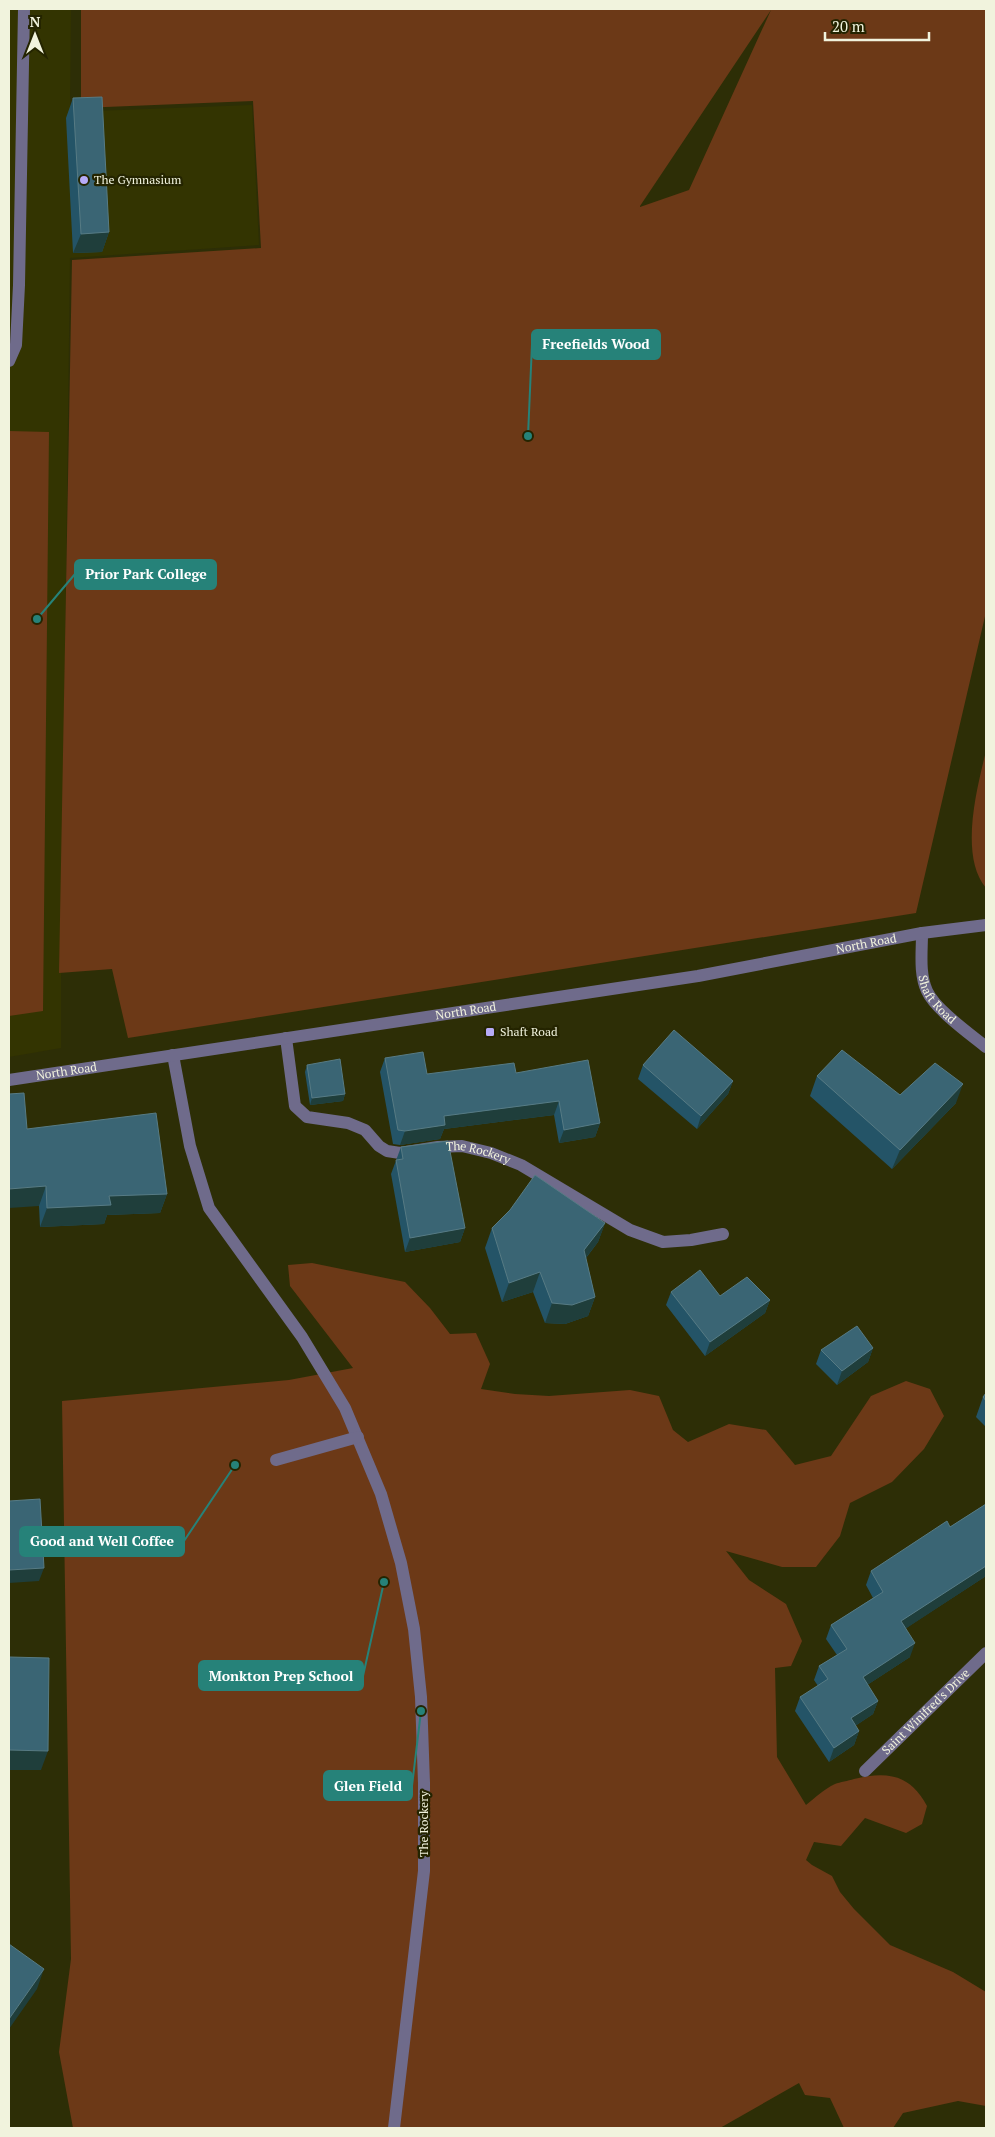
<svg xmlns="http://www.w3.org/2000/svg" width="995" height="2137" font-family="'PT Serif',serif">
	<rect width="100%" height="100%" fill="#2d2e06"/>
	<path fill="#333401" d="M 9,9 L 71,9 L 70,112 L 252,105 L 259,245 L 70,258 L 61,980 L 61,1048 L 9,1057 Z"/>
	<path fill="#6c3917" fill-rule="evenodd" d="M 81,9 L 986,9 L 986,612 L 916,913 L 128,1038 L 112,969 L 59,973 L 72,260 L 261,248 L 253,101 L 81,108 ZM 771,10 L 689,190 L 640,207 L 640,206 Z
		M 9,431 L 49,432 L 43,1011 L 9,1016 Z
		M 986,751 L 986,888 C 959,856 977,788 986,751 Z
		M 312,1263 L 405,1282 L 430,1308 L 450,1334 L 476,1333 L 490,1364 L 481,1389 L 515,1394 L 549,1396 L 630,1390 L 659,1396 L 673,1430 L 688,1442 L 729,1424 L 766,1430 L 795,1465 L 831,1456 L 871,1396 L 906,1381 L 930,1389 L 944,1416 L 924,1449 L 892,1482 L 850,1503 L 840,1536 L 816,1567 L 782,1567 L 726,1551 L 749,1580 L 786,1604 L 802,1641 L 791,1666 L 775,1668 L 777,1757 L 806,1805 C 815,1798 824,1789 835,1784 C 840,1782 848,1781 854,1779 C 887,1771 910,1774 927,1806 L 922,1824 L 906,1833 L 865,1818 L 841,1846 L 814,1842 L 806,1860 L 812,1865 L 832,1876 L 840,1892 L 854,1909 L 890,1945 L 953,1972 L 986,1992 L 986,2106 L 958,2101 L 903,2113 L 893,2128 L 844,2128 L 830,2098 L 805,2095 L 799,2083 L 720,2128 L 73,2128 L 59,2052 L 71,1959 L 62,1401 L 289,1380 L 353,1368 L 290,1286 L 288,1265 Z"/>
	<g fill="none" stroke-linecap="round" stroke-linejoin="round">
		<g stroke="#6f6b8b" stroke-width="12">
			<path d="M 9,361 L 16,345 L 19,285 L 24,9"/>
			<path id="s1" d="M 922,933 C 922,952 919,974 927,991 C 935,1009 970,1034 986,1047"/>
			<path id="s2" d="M 286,1038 L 295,1106 L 307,1117 L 348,1123 L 365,1130 L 379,1146 L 387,1151 L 400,1153 L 438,1147 L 462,1146 L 491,1153 L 521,1165 L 630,1230 L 663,1242 L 691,1240 L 723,1234"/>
			<path d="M 173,1055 L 190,1146 L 209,1208 L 302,1337 L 345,1408 L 381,1494 L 401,1563 L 414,1629 L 421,1697 L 424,1783 L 424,1871 L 394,2128"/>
			<path id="s3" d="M 9,1080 L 698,976 L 922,933 L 986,925"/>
			<path d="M 276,1460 L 358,1437"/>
			<path id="s4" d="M 865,1771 L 986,1653"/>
		</g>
	</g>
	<path fill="#245467" d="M 73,98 L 109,232 L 102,252 L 73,253 L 66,118 Z
		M 385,1058 L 427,1074 L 516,1073 L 600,1123 L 595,1137 L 559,1143 L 554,1115 L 444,1129 L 440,1139 L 400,1145 L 393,1144 L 380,1072 Z
		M 307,1065 L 345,1094 L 343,1101 L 310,1105 L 305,1072 Z
		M 643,1065 L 733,1081 L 728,1094 L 697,1129 L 638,1079 Z
		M 817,1076 L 900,1095 L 956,1103 L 892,1169 L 810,1096 Z
		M 27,1129 L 167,1194 L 160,1213 L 107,1215 L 104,1224 L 40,1227 L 39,1206 Z
		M 401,1147 L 465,1228 L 460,1242 L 405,1252 L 391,1174 Z
		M 605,1223 L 598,1242 L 586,1258 L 595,1297 L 588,1316 L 565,1324 L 545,1323 L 533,1292 L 502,1302 L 485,1248 L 492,1228 Z
		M 671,1292 L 720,1296 L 770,1300 L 765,1313 L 705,1356 L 666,1305 Z
		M 873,1348 L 868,1362 L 837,1385 L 816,1364 L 821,1350 Z
		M 986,1393 L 986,1427 L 976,1417 L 983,1397 Z
		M 986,1504 L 986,1576 L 906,1628 L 910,1657 L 867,1685 L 878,1701 L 873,1714 L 855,1726 L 859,1731 L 854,1745 L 829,1762 L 795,1711 L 800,1697 L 818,1686 L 814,1680 L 819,1666 L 837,1655 L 826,1639 L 831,1625 L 873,1598 L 866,1585 L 871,1571 L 950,1527 Z"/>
	<path fill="#1f3e3b" d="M 109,232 L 102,252 L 73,253 L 81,234 Z
		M 733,1081 L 728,1094 L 697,1129 L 701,1116 Z
		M 963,1084 L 956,1103 L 892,1169 L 900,1150 Z
		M 345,1094 L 343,1101 L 310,1105 L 312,1098 Z
		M 559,1101 L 554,1115 L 444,1129 L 440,1139 L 400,1145 L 405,1131 L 444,1116 Z
		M 600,1123 L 595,1137 L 559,1143 L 564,1130 Z
		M 46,1186 L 39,1206 L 9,1208 L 9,1189 Z
		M 167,1194 L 160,1213 L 107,1215 L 104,1224 L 40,1227 L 47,1208 L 109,1196 Z
		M 605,1223 L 598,1242 L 577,1269 L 584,1250 Z
		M 465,1228 L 460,1242 L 405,1252 L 410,1238 Z
		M 540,1272 L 533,1292 L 502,1302 L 509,1283 Z
		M 595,1297 L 588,1316 L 565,1324 L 545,1323 L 552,1303 Z
		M 770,1300 L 765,1313 L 705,1356 L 710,1342 Z
		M 873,1348 L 868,1362 L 837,1385 L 842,1371 Z
		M 986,1566 L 986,1576 L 896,1635 L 901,1621 Z
		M 44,1568 L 39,1581 L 9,1583 L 9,1570 Z
		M 915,1643 L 910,1657 L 858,1691 L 863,1677 Z
		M 878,1701 L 873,1714 L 846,1732 L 851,1718 Z
		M 859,1731 L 854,1745 L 829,1762 L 834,1748 Z
		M 9,1750 L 48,1751 L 41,1770 L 9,1770 Z
		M 44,1969 L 37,1989 L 9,2029 L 9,2019 Z"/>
	<path fill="#3a6574" stroke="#577b84" d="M 102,97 L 109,232 L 81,234 L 73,98 Z
		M 674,1030 L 733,1081 L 701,1116 L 643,1065 Z
		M 842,1050 L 900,1095 L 935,1063 L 963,1084 L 900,1150 L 817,1076 Z
		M 423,1052 L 427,1074 L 514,1063 L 516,1073 L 588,1060 L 600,1123 L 564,1130 L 559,1101 L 444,1116 L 445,1125 L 405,1131 L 398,1130 L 385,1058 Z
		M 340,1059 L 345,1094 L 312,1098 L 307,1065 Z
		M 24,1093 L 27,1129 L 156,1113 L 167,1194 L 109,1196 L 111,1205 L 47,1208 L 46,1186 L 9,1189 L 9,1094 Z
		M 448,1141 L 465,1228 L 410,1238 L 396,1160 L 403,1159 L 401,1147 Z
		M 535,1175 L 605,1223 L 584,1250 L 595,1297 L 572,1305 L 552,1303 L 540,1272 L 509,1283 L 492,1228 L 510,1210 Z
		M 700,1270 L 720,1296 L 747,1277 L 770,1300 L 710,1342 L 671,1292 Z
		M 857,1326 L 873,1348 L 842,1371 L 821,1350 Z
		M 986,1393 L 986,1401 L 983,1397 Z
		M 40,1499 L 44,1568 L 9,1570 L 9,1501 Z
		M 986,1504 L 986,1566 L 901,1621 L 915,1643 L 863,1677 L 878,1701 L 851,1718 L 859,1731 L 834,1748 L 800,1697 L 828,1679 L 819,1666 L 847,1649 L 831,1625 L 883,1592 L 871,1571 L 947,1521 L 950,1527 Z
		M 9,1657 L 49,1658 L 48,1751 L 9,1750 Z
		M 9,1944 L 44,1969 L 9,2019 Z"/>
	<g fill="#b7abf7" stroke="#242400" stroke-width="2">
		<circle cx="84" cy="180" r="5"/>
		<rect x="485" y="1027" width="10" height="10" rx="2.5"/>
	</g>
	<g text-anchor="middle" stroke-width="4.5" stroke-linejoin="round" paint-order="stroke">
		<g font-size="12" fill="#f1f3dd" stroke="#242400" text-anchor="start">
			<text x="94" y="184">The Gymnasium</text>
			<text x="500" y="1036">Shaft Road</text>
		</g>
		<g font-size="12" fill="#f1f3dd" stroke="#242400">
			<text dy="4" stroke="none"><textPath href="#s3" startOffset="868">North Road</textPath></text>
			<text dy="4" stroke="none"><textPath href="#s1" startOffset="71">Shaft Road</textPath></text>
			<text dy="4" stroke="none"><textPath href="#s3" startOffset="462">North Road</textPath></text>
			<text dy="4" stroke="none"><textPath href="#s3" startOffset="58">North Road</textPath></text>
			<text dy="4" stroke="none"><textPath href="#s2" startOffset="268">The Rockery</textPath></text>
			<text dy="4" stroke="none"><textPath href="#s4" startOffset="85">Saint Winifred's Drive</textPath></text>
			<text transform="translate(424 1824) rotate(-90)" y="4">The Rockery</text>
		</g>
	</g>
	<path fill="none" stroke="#268279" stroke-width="2" d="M528 436L532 344M37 619L75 574M235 1465L184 1541M384 1582L363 1676M421 1711L412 1786"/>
	<g fill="#268279" stroke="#242400" stroke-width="2">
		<circle cx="528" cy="436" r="5"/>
		<circle cx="37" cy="619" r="5"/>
		<circle cx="235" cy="1465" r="5"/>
		<circle cx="384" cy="1582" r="5"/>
		<circle cx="421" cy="1711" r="5"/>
	</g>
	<g fill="#268279" stroke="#268279" stroke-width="2">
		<rect x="532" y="330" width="128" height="29" rx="5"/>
		<rect x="75" y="560" width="141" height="29" rx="5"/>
		<rect x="20" y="1527" width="164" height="29" rx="5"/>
		<rect x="199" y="1661" width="164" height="29" rx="5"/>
		<rect x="324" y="1771" width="88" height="29" rx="5"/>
	</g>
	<g font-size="14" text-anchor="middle" font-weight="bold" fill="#fff">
		<text x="596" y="349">Freefields Wood</text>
		<text x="146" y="579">Prior Park College</text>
		<text x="102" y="1546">Good and Well Coffee</text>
		<text x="281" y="1681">Monkton Prep School</text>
		<text x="368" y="1791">Glen Field</text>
	</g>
	<rect width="995" height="2137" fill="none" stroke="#f1f3dd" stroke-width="20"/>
	<g transform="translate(35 35)" stroke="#242400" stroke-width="4" paint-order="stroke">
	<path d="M0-4L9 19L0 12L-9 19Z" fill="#f1f3dd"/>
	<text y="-8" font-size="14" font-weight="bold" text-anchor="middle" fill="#f1f3dd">N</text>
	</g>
	<path d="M825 32v8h104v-8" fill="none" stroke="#f1f3dd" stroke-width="2.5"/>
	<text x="832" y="32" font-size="15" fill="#f1f3dd" stroke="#242400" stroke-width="4" paint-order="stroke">20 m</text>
</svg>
